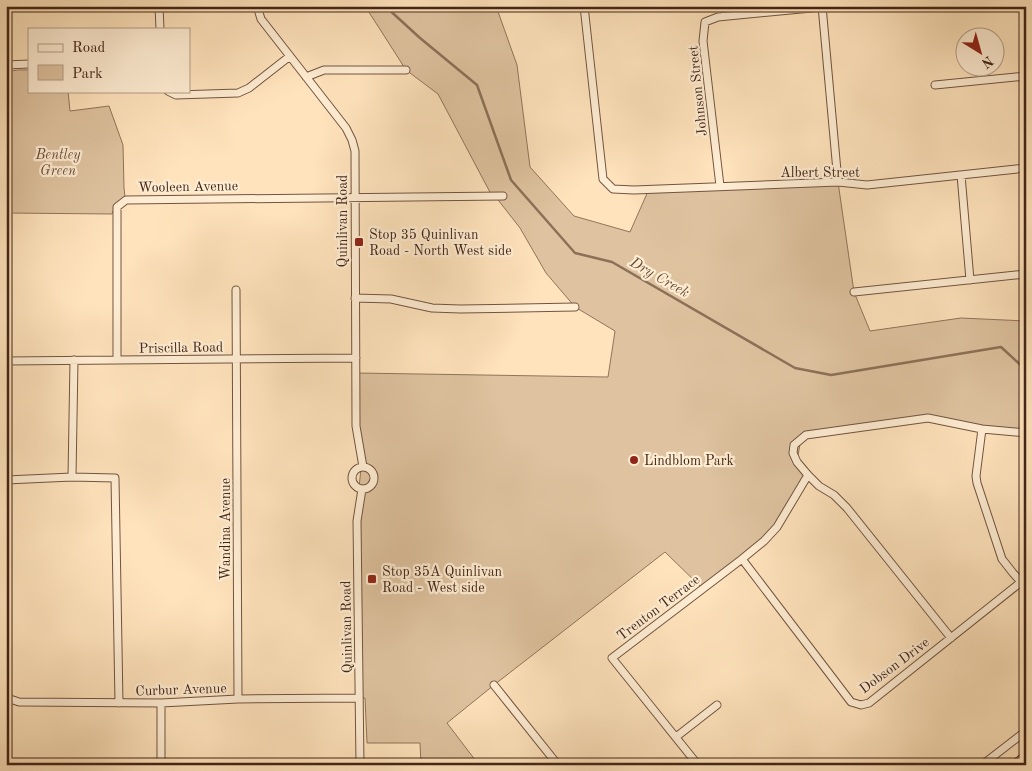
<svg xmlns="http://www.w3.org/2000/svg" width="1032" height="771" font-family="'Old Standard TT',serif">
	<rect width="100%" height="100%" fill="#ffe3bc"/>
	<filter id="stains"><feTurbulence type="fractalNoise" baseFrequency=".004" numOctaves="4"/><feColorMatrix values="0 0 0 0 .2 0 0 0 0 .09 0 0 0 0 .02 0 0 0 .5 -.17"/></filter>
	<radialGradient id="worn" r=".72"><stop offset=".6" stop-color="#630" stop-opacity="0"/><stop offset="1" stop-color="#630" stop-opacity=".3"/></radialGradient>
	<path fill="#dfc3a0" stroke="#91745b" d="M 365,6 L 496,6 L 517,65 L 530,167 L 574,216 L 630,232 L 649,189 L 838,182 L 854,292 L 870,331 L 961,318 L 1026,321 L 1026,433 L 928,418 L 801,438 L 797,462 L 808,475 L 764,541 L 703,589 L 665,552 L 494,685 L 447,723 L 479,765 L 421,765 L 420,743 L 367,743 L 365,698 L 359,698 L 359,488 L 361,468 L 356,373 L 608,377 L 615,331 L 575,307 L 546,273 L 520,228 L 495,196 L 492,196 L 438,94 L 406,70 Z
		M 29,70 L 29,91 L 68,91 L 70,111 L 109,106 L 123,145 L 124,188 L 125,197 L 115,206 L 112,214 L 6,213 L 6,74 C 12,69 21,70 29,70 Z"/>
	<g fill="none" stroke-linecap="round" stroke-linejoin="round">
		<path stroke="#8d7058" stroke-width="2.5" d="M 385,6 L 420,38 L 477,85 L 511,180 L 575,253 L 612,262 L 795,368 L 831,375 L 1001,347 L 1026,370"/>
		<g stroke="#725440" stroke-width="9">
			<path id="minor" d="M 159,6 L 160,29
				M 257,6 L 261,19 L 346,128 L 352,140 L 355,151 L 356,426 L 363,467
				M 584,6 L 603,179 L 613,189 L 634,190 L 838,182 L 867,185 L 1026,168
				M 822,6 L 838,182
				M 6,65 L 29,64
				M 306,77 L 324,70 L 406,70
				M 935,85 L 1026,76
				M 168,91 L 176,95 L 238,93 L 249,88 L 290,56
				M 961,175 L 970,280
				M 720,186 L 703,41 L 705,22 L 718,17 L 822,7
				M 236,290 L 238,699
				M 854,292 L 1026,274
				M 355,298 L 391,299 L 432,308 L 460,309 L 575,307
				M 117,360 L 117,207 L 126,200 L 503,196
				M 6,361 L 356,358
				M 982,429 L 976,476 L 977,483 L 1002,559 L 1013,573 L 1021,582 L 1026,585
				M352 478a11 11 0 1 1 22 0a11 11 0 1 1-22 0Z
				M 72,477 L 74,360
				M 6,480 L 72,477 L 115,478 L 119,703
				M 742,559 L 851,702 L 861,705 L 869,703 L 1021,582
				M 951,638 L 847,508 L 834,495 L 819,486 L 808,475 L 797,462 L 793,453 L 794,445 L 806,435 L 928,418 L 982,429 L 1026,433
				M 494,685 L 558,765
				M 6,695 L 10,699 L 19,702 L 161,703 L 238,699 L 359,698
				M 161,703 L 161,765
				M 676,737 L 717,705
				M 360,765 L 357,521 L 362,489
				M 698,765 L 612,658 L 742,559 L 764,541 L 777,527 L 808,475
				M 982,765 L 1026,731"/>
		</g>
		<g stroke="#432516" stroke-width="12">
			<path id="secondary" d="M 1016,765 L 1026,757"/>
		</g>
		<use href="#minor" stroke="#ffedd3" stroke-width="7"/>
		<use href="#secondary" stroke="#ffedd3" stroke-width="10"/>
	</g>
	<g fill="#8f2418" stroke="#ffedd3" stroke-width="2">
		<rect x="354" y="237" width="10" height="10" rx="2.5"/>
		<circle cx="634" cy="460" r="5"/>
		<rect x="367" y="574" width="10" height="10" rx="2.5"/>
	</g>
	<g text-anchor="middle" stroke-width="4.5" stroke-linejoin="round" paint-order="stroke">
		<g font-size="14" fill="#432516" stroke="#ffedd3">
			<text transform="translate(697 91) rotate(-96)" y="5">Johnson Street</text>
			<text x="820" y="177">Albert Street</text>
			<text transform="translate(188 186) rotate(-1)" y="5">Wooleen Avenue</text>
			<text transform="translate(342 221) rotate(-90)" y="5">Quinlivan Road</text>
			<text transform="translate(181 347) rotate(-1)" y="5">Priscilla Road</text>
			<text transform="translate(225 529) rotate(-90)" y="5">Wandina Avenue</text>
			<text transform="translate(658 607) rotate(-37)" y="5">Trenton Terrace</text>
			<text transform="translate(346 627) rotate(-91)" y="5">Quinlivan Road</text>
			<text transform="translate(894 665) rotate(-37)" y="5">Dobson Drive</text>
			<text transform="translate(181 689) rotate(-2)" y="5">Curbur Avenue</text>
		</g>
		<g font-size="14" font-style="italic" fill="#6a4c38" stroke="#ffedd3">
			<text x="58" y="159">Bentley<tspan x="58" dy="16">Green</tspan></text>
		</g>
		<g font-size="14" fill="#432516" stroke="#ffedd3" text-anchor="start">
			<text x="369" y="239">Stop 35 Quinlivan<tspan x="369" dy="16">Road - North West side</tspan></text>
			<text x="644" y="465">Lindblom Park</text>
			<text x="382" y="576">Stop 35A Quinlivan<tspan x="382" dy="16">Road - West side</tspan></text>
		</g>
		<g font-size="15" font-style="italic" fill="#684a37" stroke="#ffedd3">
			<text transform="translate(660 277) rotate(30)" y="5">Dry Creek</text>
		</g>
	</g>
	<rect width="1032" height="771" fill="none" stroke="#ffe3bc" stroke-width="25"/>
	<rect x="8" y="8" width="1017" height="756" fill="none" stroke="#432516" stroke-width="2.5"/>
	<rect x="12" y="12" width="1007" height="746" fill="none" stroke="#432516"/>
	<rect x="28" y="28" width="162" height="65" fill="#ffedd3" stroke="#b49d87"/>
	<rect x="38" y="44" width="25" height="8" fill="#ffedd3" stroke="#b49d87"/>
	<text x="72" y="52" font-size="15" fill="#432516">Road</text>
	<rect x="38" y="65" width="25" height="15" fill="#dfc3a0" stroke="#b49d87"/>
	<text x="72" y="78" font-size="15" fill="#432516">Park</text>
	<g transform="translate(980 52) rotate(143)"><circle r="24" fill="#ffedd3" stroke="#b49d87"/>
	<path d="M0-4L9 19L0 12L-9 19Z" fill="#8f2418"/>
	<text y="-8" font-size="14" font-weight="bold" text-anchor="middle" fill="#432516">N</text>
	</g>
	<rect width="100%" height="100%" filter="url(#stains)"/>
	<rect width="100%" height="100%" fill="url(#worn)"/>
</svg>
